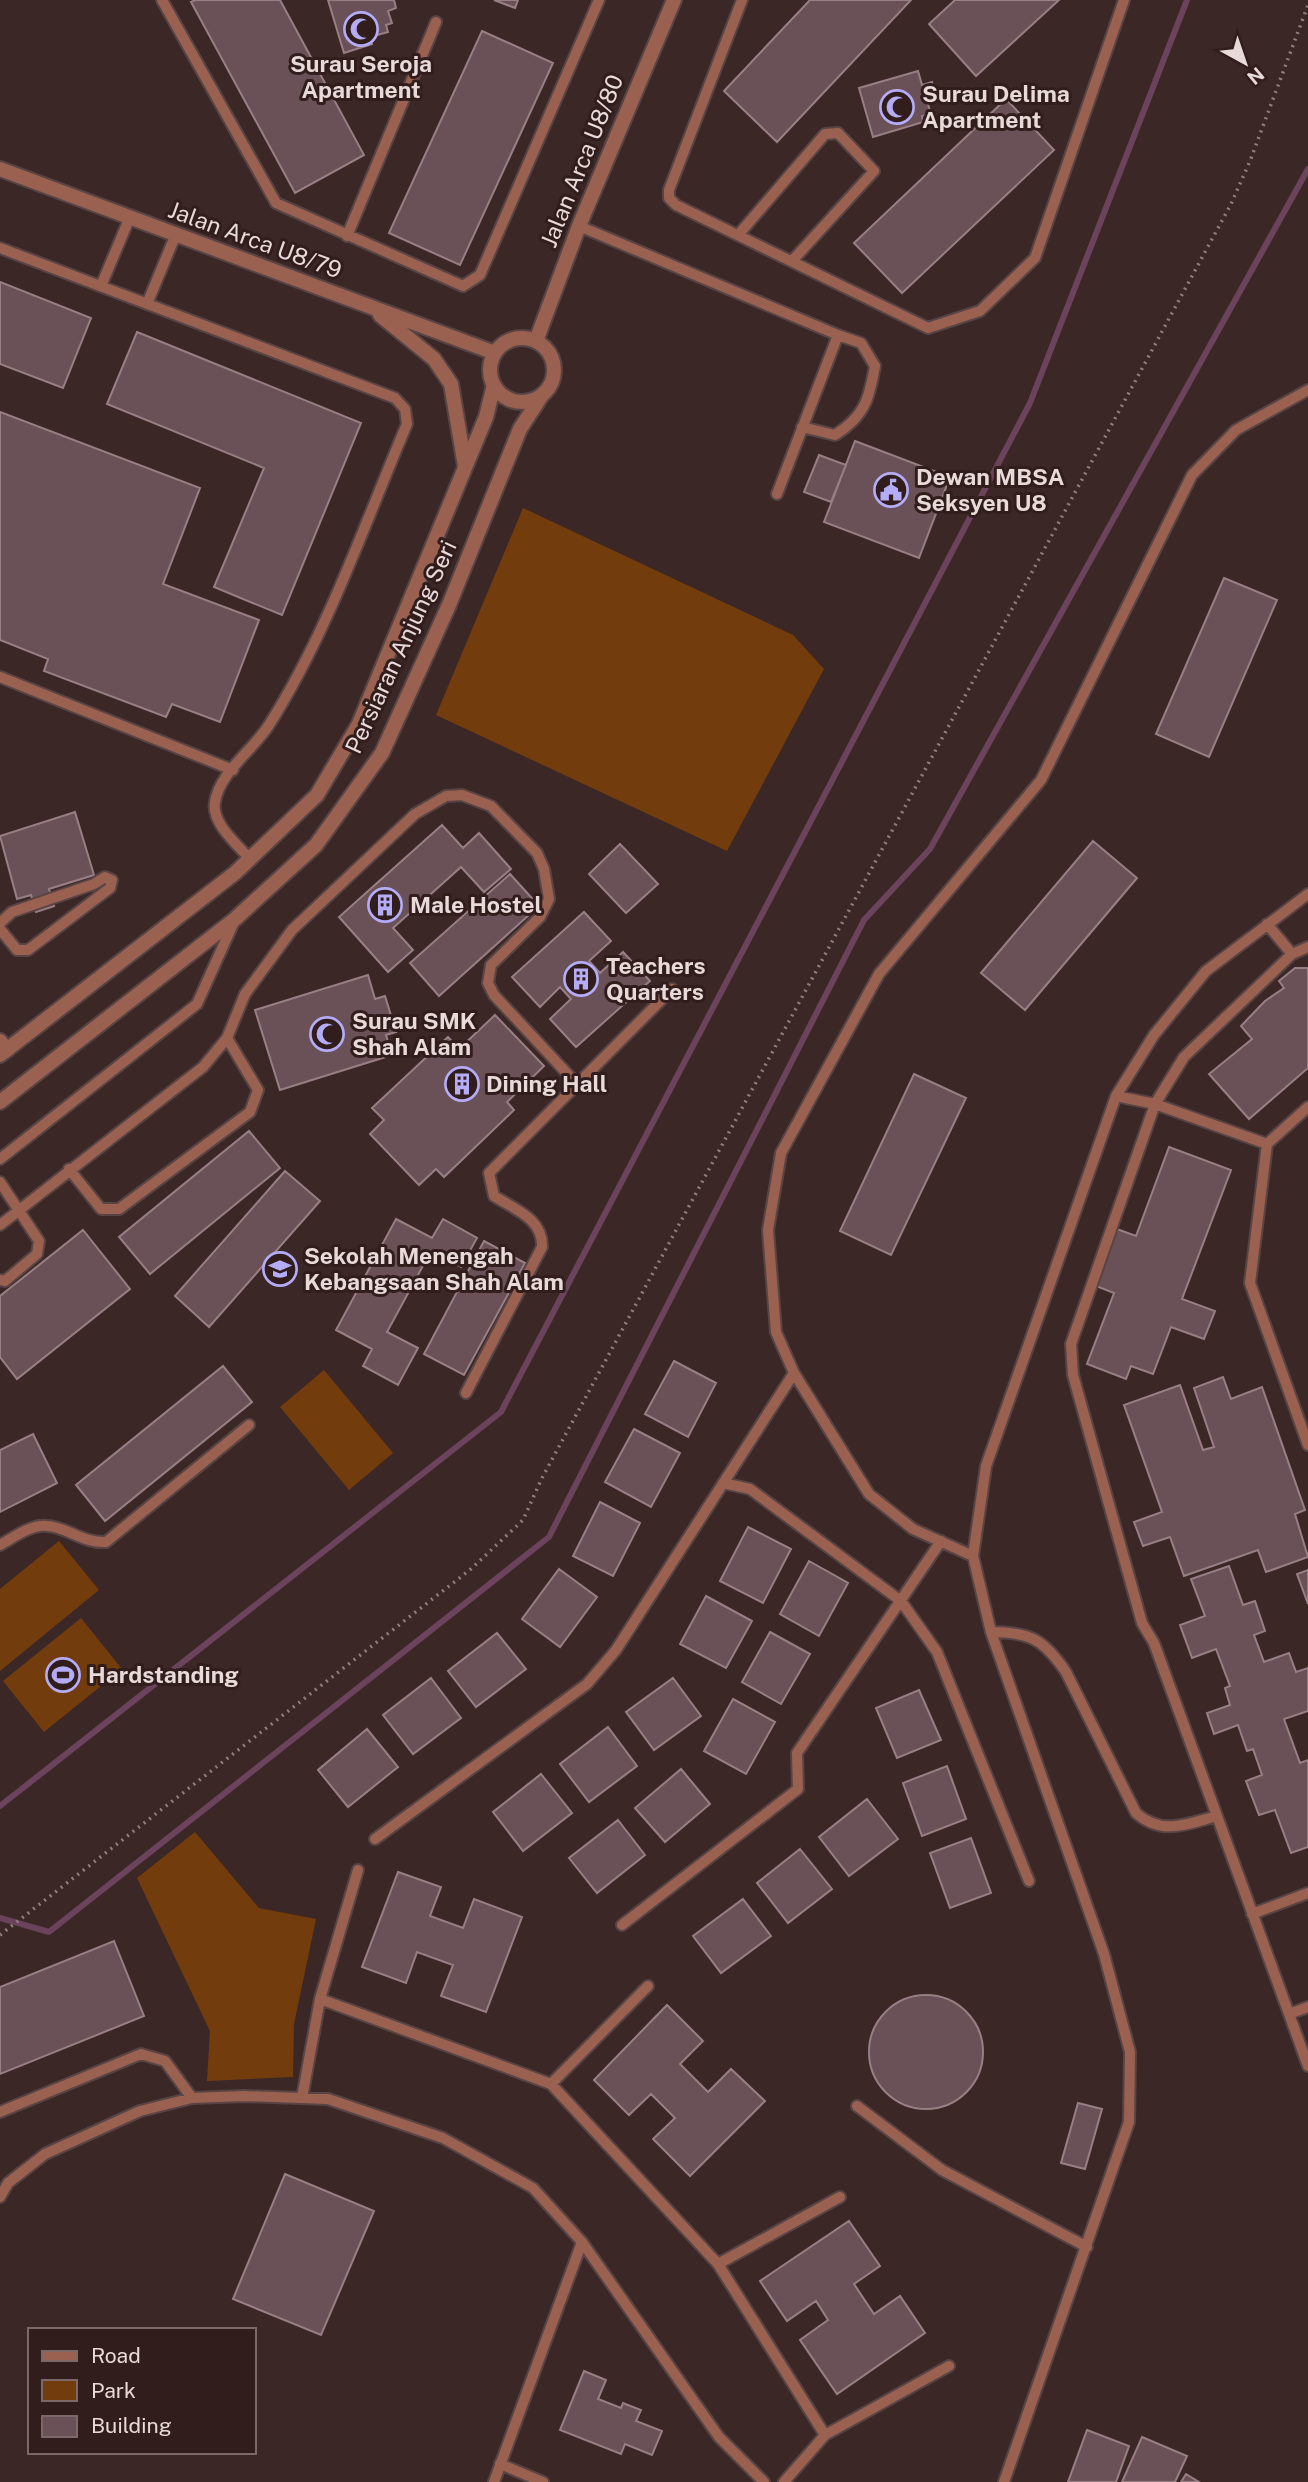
<svg xmlns="http://www.w3.org/2000/svg" width="1308" height="2482" font-family="'Public Sans',sans-serif">
	<rect width="100%" height="100%" fill="#3c2727"/>
	<path fill="#733c0d" d="M 523,508 L 793,635 L 824,669 L 727,851 L 436,715 Z
		M 324,1370 L 393,1453 L 349,1490 L 280,1407 Z
		M 59,1541 L 99,1590 L 0,1671 L 0,1589 Z
		M 81,1618 L 122,1669 L 44,1732 L 3,1681 Z
		M 195,1832 L 259,1908 L 316,1919 L 294,2024 L 293,2077 L 207,2081 L 210,2031 L 137,1878 Z"/>
	<g fill="none" stroke-linecap="round" stroke-linejoin="round">
		<path stroke="#6b435c" stroke-width="6" d="M 0,1806 L 501,1412 L 1030,403 L 1187,0
			M 0,1918 L 49,1932 L 549,1537 L 864,920 L 930,849 L 1308,169"/>
	</g>
	<path fill="#695157" stroke="#987f85" stroke-width="2" d="M 195,0 L 280,0 L 364,155 L 295,193 L 191,2 Z
		M 328,0 L 394,0 L 396,8 L 388,11 L 392,23 L 386,25 L 388,32 L 370,37 L 372,44 L 344,53 Z
		M 494,0 L 518,0 L 515,8 Z
		M 810,0 L 911,0 L 777,142 L 724,91 Z
		M 955,0 L 1059,0 L 976,76 L 929,24 Z
		M 482,31 L 553,63 L 460,265 L 389,233 Z
		M 918,71 L 922,85 L 932,82 L 937,98 L 927,101 L 931,114 L 922,116 L 923,122 L 873,137 L 859,88 Z
		M 1006,99 L 1054,150 L 902,293 L 854,243 Z
		M 0,282 L 91,318 L 63,388 L 0,364 Z
		M 137,332 L 361,423 L 282,615 L 214,587 L 264,468 L 107,404 Z
		M 0,412 L 200,488 L 163,584 L 259,620 L 220,722 L 172,704 L 166,717 L 44,671 L 48,659 L 0,640 Z
		M 855,441 L 950,477 L 919,558 L 824,522 Z
		M 819,455 L 846,465 L 831,502 L 804,492 Z
		M 1224,578 L 1277,600 L 1209,757 L 1156,734 Z
		M 75,812 L 94,875 L 49,889 L 54,906 L 36,912 L 31,895 L 17,899 L 0,836 Z
		M 442,825 L 463,848 L 479,833 L 511,869 L 484,892 L 461,867 L 393,928 L 413,950 L 388,972 L 339,917 Z
		M 1093,841 L 1137,878 L 1025,1010 L 981,973 Z
		M 620,844 L 658,884 L 626,913 L 589,874 Z
		M 510,874 L 539,906 L 439,996 L 410,963 Z
		M 584,912 L 611,941 L 589,961 L 600,973 L 623,952 L 650,981 L 576,1047 L 550,1019 L 571,999 L 560,987 L 540,1007 L 512,977 Z
		M 1295,968 L 1308,968 L 1308,1068 L 1249,1119 L 1209,1074 L 1252,1039 L 1241,1026 L 1265,1001 L 1284,988 L 1279,981 Z
		M 368,975 L 375,999 L 385,996 L 396,1032 L 386,1035 L 392,1055 L 280,1090 L 255,1010 Z
		M 495,1015 L 544,1066 L 507,1102 L 514,1110 L 444,1177 L 436,1169 L 419,1185 L 370,1134 L 384,1120 L 372,1108 L 448,1037 L 459,1049 Z
		M 914,1074 L 966,1098 L 891,1255 L 840,1231 Z
		M 249,1131 L 280,1168 L 150,1274 L 119,1237 Z
		M 1169,1147 L 1231,1170 L 1182,1299 L 1215,1311 L 1204,1339 L 1171,1327 L 1153,1374 L 1131,1366 L 1126,1379 L 1087,1364 L 1114,1293 L 1096,1286 L 1117,1229 L 1136,1236 Z
		M 285,1171 L 320,1201 L 209,1327 L 175,1296 Z
		M 396,1219 L 432,1238 L 443,1219 L 477,1238 L 461,1267 L 431,1251 L 387,1332 L 418,1348 L 398,1385 L 363,1366 L 372,1349 L 336,1330 Z
		M 83,1230 L 130,1289 L 17,1379 L 0,1357 L 0,1296 Z
		M 484,1241 L 525,1263 L 464,1375 L 424,1354 Z
		M 674,1361 L 716,1383 L 688,1437 L 645,1414 Z
		M 223,1366 L 252,1402 L 105,1521 L 76,1485 Z
		M 1223,1377 L 1231,1399 L 1262,1387 L 1305,1510 L 1295,1514 L 1308,1557 L 1266,1572 L 1258,1550 L 1184,1576 L 1170,1537 L 1143,1546 L 1134,1522 L 1162,1512 L 1124,1405 L 1180,1385 L 1203,1450 L 1214,1447 L 1194,1388 Z
		M 634,1429 L 680,1453 L 651,1507 L 605,1482 Z
		M 33,1434 L 57,1483 L 0,1512 L 0,1450 Z
		M 600,1502 L 640,1523 L 613,1576 L 573,1556 Z
		M 748,1527 L 791,1549 L 763,1603 L 720,1581 Z
		M 809,1561 L 848,1583 L 819,1636 L 780,1614 Z
		M 1229,1566 L 1243,1605 L 1255,1601 L 1265,1631 L 1254,1635 L 1264,1662 L 1289,1653 L 1296,1672 L 1308,1668 L 1308,1711 L 1284,1719 L 1300,1763 L 1308,1760 L 1308,1847 L 1291,1853 L 1275,1810 L 1259,1815 L 1246,1781 L 1262,1775 L 1253,1749 L 1247,1751 L 1238,1725 L 1214,1734 L 1207,1713 L 1230,1705 L 1225,1688 L 1230,1686 L 1216,1649 L 1192,1658 L 1180,1625 L 1205,1616 L 1191,1579 Z
		M 559,1569 L 597,1597 L 560,1647 L 522,1619 Z
		M 1308,1570 L 1308,1604 L 1297,1574 Z
		M 706,1596 L 752,1621 L 726,1668 L 680,1644 Z
		M 770,1632 L 810,1654 L 781,1704 L 742,1682 Z
		M 497,1633 L 526,1669 L 476,1707 L 448,1671 Z
		M 431,1678 L 461,1718 L 413,1754 L 383,1715 Z
		M 673,1678 L 701,1716 L 654,1750 L 626,1712 Z
		M 919,1690 L 941,1740 L 897,1758 L 876,1708 Z
		M 733,1699 L 775,1722 L 746,1774 L 704,1751 Z
		M 608,1727 L 637,1766 L 589,1802 L 560,1764 Z
		M 367,1729 L 398,1767 L 348,1807 L 318,1770 Z
		M 947,1766 L 966,1819 L 922,1836 L 903,1783 Z
		M 681,1769 L 710,1804 L 665,1842 L 635,1808 Z
		M 541,1774 L 572,1813 L 523,1851 L 493,1812 Z
		M 867,1799 L 898,1839 L 849,1876 L 819,1837 Z
		M 618,1820 L 645,1855 L 597,1893 L 569,1858 Z
		M 971,1838 L 991,1893 L 950,1908 L 930,1853 Z
		M 800,1849 L 832,1889 L 788,1923 L 757,1883 Z
		M 398,1872 L 441,1887 L 430,1916 L 463,1928 L 474,1899 L 522,1917 L 486,2012 L 441,1996 L 453,1965 L 417,1952 L 406,1983 L 362,1967 Z
		M 743,1899 L 771,1936 L 721,1973 L 693,1936 Z
		M 114,1941 L 144,2016 L 0,2074 L 0,1987 Z
		M869 2052a57 57 0 1 1 114 0a57 57 0 1 1-114 0Z
		M 667,2005 L 703,2041 L 680,2064 L 708,2092 L 731,2069 L 765,2101 L 690,2176 L 653,2139 L 675,2118 L 651,2094 L 629,2115 L 594,2080 Z
		M 1078,2103 L 1102,2109 L 1085,2169 L 1061,2163 Z
		M 285,2174 L 374,2211 L 321,2335 L 233,2299 Z
		M 849,2221 L 880,2266 L 854,2284 L 874,2314 L 900,2296 L 925,2333 L 837,2394 L 800,2340 L 828,2320 L 816,2301 L 787,2321 L 760,2281 Z
		M 584,2371 L 606,2380 L 598,2399 L 621,2408 L 623,2403 L 641,2410 L 636,2421 L 662,2431 L 652,2455 L 625,2444 L 621,2454 L 560,2430 Z
		M 1087,2430 L 1129,2446 L 1116,2482 L 1068,2482 Z
		M 1142,2437 L 1187,2456 L 1175,2482 L 1122,2482 Z
		M 1186,2474 L 1199,2482 L 1181,2482 Z"/>
	<g fill="none" stroke-linecap="round" stroke-linejoin="round">
		<g stroke="#584444" stroke-width="14">
			<path id="service" d="M 162,0 L 276,203 L 463,286 L 480,275 L 599,0
				M 742,0 L 669,190 L 669,198 L 676,205 L 928,328 L 980,311 L 1035,258 L 1124,0
				M 579,226 L 838,335 L 777,494
				M 739,234 L 825,134 L 838,133 L 874,171 L 792,261
				M 347,236 L 436,22
				M 0,248 L 395,398 L 405,409 L 407,424 C 364,525 328,632 269,725 C 254,749 219,773 215,802 C 211,823 237,844 250,859
				M 101,286 L 130,217
				M 147,304 L 176,234
				M 802,427 L 835,435 C 865,416 869,399 875,366 L 861,343 L 838,335
				M 0,677 L 233,770
				M 0,923 L 12,912 L 94,884 L 105,877 L 112,880 L 110,888 L 28,950 L 17,950 L 0,929
				M 1267,924 L 1292,954
				M 1308,947 L 1292,954 L 1184,1057 L 1155,1104 L 1071,1344 L 1073,1375 L 1142,1623 L 1154,1643 L 1308,2066
				M 1116,1096 L 1155,1104 L 1267,1144 L 1308,1107
				M 1267,1144 L 1250,1283 L 1308,1445
				M 0,1159 L 197,1004 L 234,922
				M 69,1169 L 101,1209 L 119,1209 L 250,1112 L 258,1090 L 227,1038
				M 0,1182 L 39,1241 L 37,1254 L 5,1281 L 0,1280
				M 0,1225 L 203,1067 L 227,1038 L 245,994 L 292,930 L 415,814 L 446,796 L 462,795 L 491,806 L 537,853 L 544,869 L 549,899 L 540,917 L 491,965 L 488,983 L 494,995 L 576,1083
				M 466,1393 L 542,1247 C 543,1219 516,1210 494,1196 L 489,1173 L 672,989
				M 723,1483 L 750,1489 L 901,1601 L 937,1652 L 1029,1881
				M 0,1545 C 13,1538 31,1524 47,1526 C 68,1527 81,1543 106,1542 L 249,1425
				M 973,1556 L 913,1529 L 869,1494 L 794,1373 L 776,1332 L 768,1230 L 781,1153 L 879,974 L 1041,780 L 1192,475 L 1236,430 L 1308,390
				M 991,1632 C 1031,1632 1044,1640 1066,1672 L 1136,1813 C 1162,1836 1187,1824 1217,1816
				M 375,1839 L 587,1684 L 616,1650 L 794,1373
				M 1252,1914 L 1308,1893
				M 622,1925 L 798,1789 L 797,1753 L 941,1541
				M 320,1999 L 358,1870
				M 1289,2014 L 1308,2007
				M 551,2084 L 648,1986
				M 302,2098 L 320,1999 L 551,2084 L 718,2264 L 825,2435 L 784,2482
				M 857,2106 L 942,2170 L 1087,2247
				M 0,2112 L 141,2054 L 165,2061 L 192,2098
				M 0,2197 L 8,2183 L 45,2154 L 140,2111 L 192,2098 L 244,2096 L 328,2099 L 443,2138 L 533,2188 L 582,2242 L 719,2437 L 764,2482
				M 718,2264 L 840,2197
				M 825,2435 L 949,2366
				M 500,2464 L 543,2482
				M 494,2482 L 582,2242
				M 1004,2482 L 1129,2122 L 1130,2052 L 1104,1954 L 991,1632 L 973,1556 L 986,1466 L 1116,1096 L 1154,1035 L 1206,971 L 1308,894"/>
		</g>
		<g stroke="#584444" stroke-width="18">
			<path id="minor" d="M 536,341 L 579,226 L 674,0
				M 0,1041 L 7,1050"/>
		</g>
		<g stroke="#584444" stroke-width="18">
			<path id="tertiary" d="M 0,169 L 495,353
				M 380,315 L 434,359 L 451,384 L 465,466
				M490 370a32 32 0 1 1 64 0a32 32 0 1 1-64 0Z
				M 0,1055 L 235,873 L 317,795 L 359,724 L 486,417 L 494,385
				M 0,1102 L 235,919 L 316,845 L 382,753 L 449,605 L 520,429 L 542,395"/>
		</g>
		<path stroke="#907e7e" stroke-width="3.5" stroke-dasharray="2 5" stroke-linecap="butt" d="M 0,1935 L 471,1569 L 523,1520 L 542,1478 L 1231,204 L 1250,161 L 1308,5"/>
		<use href="#service" stroke="#9a6151" stroke-width="10"/>
		<use href="#minor" stroke="#9a6151" stroke-width="14"/>
		<use href="#tertiary" stroke="#9a6151" stroke-width="14"/>
	</g>
	<defs>
		<g id="mosque-ring" transform="scale(1.75)"><circle r="9.5" fill="#321d1d" stroke="#b5acf8" stroke-width="1.5"/><path d="M3.5-4.9A6 6 0 1 0 3.5 4.9A5 5 0 1 1 3.5-4.9Z" fill="#b5acf8"/></g>
		<g id="civic-ring" transform="scale(1.75)"><circle r="9.5" fill="#321d1d" stroke="#b5acf8" stroke-width="1.5"/><path d="M-.6-6.5H3V-4.5H.6V-3L4-1V1h2V6H-6V1h2V-1L-.6-3ZM-1.2 2.5V6h2.4V2.5Z" fill="#b5acf8"/></g>
		<g id="building-ring" transform="scale(1.75)"><circle r="9.5" fill="#321d1d" stroke="#b5acf8" stroke-width="1.5"/><path d="M-4-6H4V6H1V3H-1V6H-4ZM-2.5-4.3h1.7v1.8h-1.7ZM.8-4.3h1.7v1.8H.8ZM-2.5-1h1.7V.8h-1.7ZM.8-1h1.7V.8H.8Z" fill="#b5acf8"/></g>
		<g id="school-ring" transform="scale(1.75)"><circle r="9.5" fill="#321d1d" stroke="#b5acf8" stroke-width="1.5"/><path d="M0-5L7-2L0 1L-7-2ZM-4 1L0 2.5L4 1V4Q0 6-4 4Z" fill="#b5acf8"/></g>
		<g id="stadium-ring" transform="scale(1.75)"><circle r="9.5" fill="#321d1d" stroke="#b5acf8" stroke-width="1.5"/><path d="M0-5a6.5 5 0 1 0 0 10a6.5 5 0 1 0 0-10ZM-3.5-1.8h7v3.6h-7Z" fill="#b5acf8"/></g>
	</defs>
	<g fill-rule="evenodd">
		<use href="#mosque-ring" x="361" y="29"/>
		<use href="#mosque-ring" x="897" y="107"/>
		<use href="#civic-ring" x="891" y="490"/>
		<use href="#building-ring" x="385" y="905"/>
		<use href="#building-ring" x="581" y="979"/>
		<use href="#mosque-ring" x="327" y="1034"/>
		<use href="#building-ring" x="462" y="1084"/>
		<use href="#school-ring" x="280" y="1269"/>
		<use href="#stadium-ring" x="63" y="1675"/>
	</g>
	<g text-anchor="middle" stroke-width="6" stroke-linejoin="round" paint-order="stroke">
		<g font-size="23" font-weight="bold" fill="#e9dada" stroke="#321d1d" text-anchor="start">
			<text x="361" y="72" text-anchor="middle">Surau Seroja<tspan x="361" dy="26">Apartment</tspan></text>
			<text x="922" y="102">Surau Delima<tspan x="922" dy="26">Apartment</tspan></text>
			<text x="916" y="485">Dewan MBSA<tspan x="916" dy="26">Seksyen U8</tspan></text>
			<text x="410" y="913">Male Hostel</text>
			<text x="606" y="974">Teachers<tspan x="606" dy="26">Quarters</tspan></text>
			<text x="352" y="1029">Surau SMK<tspan x="352" dy="26">Shah Alam</tspan></text>
			<text x="486" y="1092">Dining Hall</text>
			<text x="304" y="1264">Sekolah Menengah<tspan x="304" dy="26">Kebangsaan Shah Alam</tspan></text>
			<text x="88" y="1683">Hardstanding</text>
		</g>
		<g font-size="23" fill="#e9dada" stroke="#321d1d">
			<text transform="translate(582 161) rotate(-68)" y="8">Jalan Arca U8/80</text>
			<text transform="translate(255 240) rotate(20)" y="8">Jalan Arca U8/79</text>
			<text transform="translate(401 647) rotate(-65)" y="8">Persiaran Anjung Seri</text>
		</g>
	</g>
	<rect x="28" y="2328" width="228" height="126" fill="#321d1d" stroke="#7b6969" stroke-width="2"/>
	<rect x="42" y="2351" width="35" height="10" fill="#9a6151" stroke="#7b6969" stroke-width="2"/>
	<text x="91" y="2363" font-size="21" fill="#e9dada">Road</text>
	<rect x="42" y="2380" width="35" height="21" fill="#733c0d" stroke="#7b6969" stroke-width="2"/>
	<text x="91" y="2398" font-size="21" fill="#e9dada">Park</text>
	<rect x="42" y="2416" width="35" height="21" fill="#695157" stroke="#7b6969" stroke-width="2"/>
	<text x="91" y="2433" font-size="21" fill="#e9dada">Building</text>
	<g transform="translate(1245 63) rotate(140)" stroke="#321d1d" stroke-width="5" paint-order="stroke">
	<path d="M0-5L12 26L0 18L-12 26Z" fill="#e9dada"/>
	<text y="-10" font-size="19" font-weight="bold" text-anchor="middle" fill="#e9dada">N</text>
	</g>
</svg>
